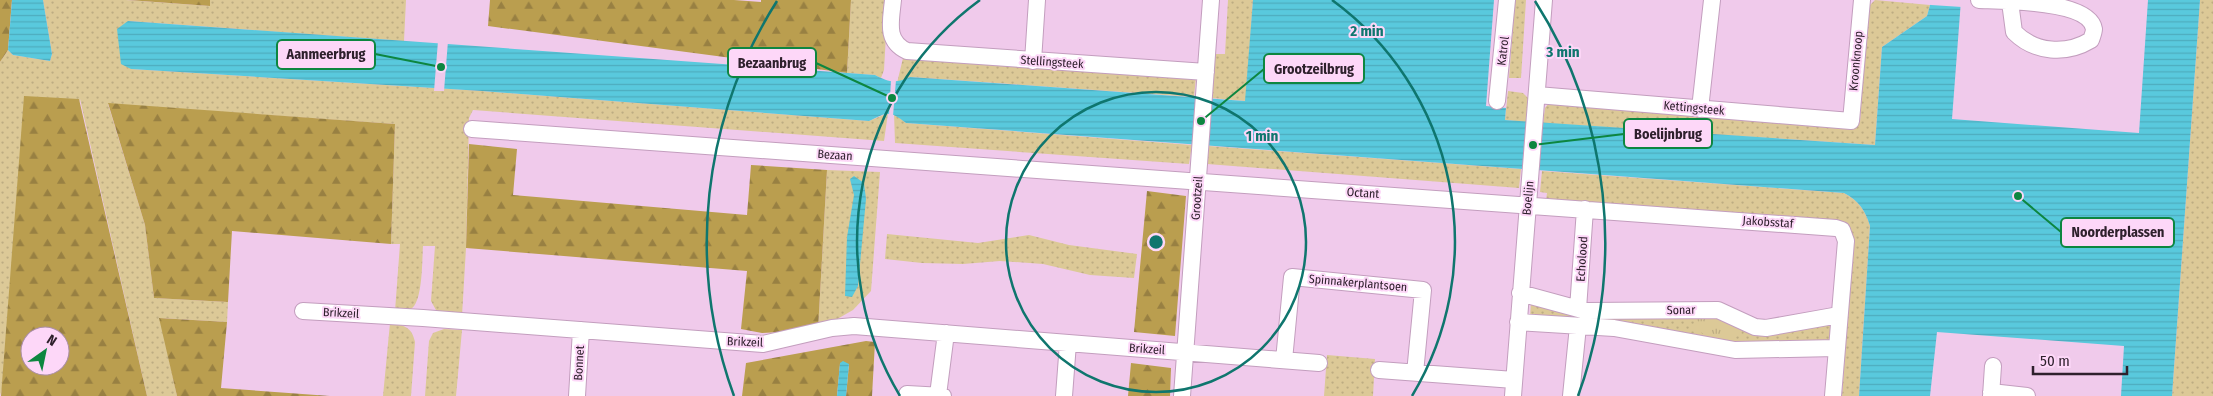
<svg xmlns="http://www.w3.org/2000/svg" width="2213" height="396" font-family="'Fira Sans Condensed',sans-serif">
	<defs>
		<pattern id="grass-dots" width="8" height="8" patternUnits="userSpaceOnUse" patternTransform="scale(1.25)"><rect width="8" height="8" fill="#dcc997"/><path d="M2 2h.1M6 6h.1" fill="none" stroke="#bdac82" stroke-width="1.8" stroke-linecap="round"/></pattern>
		<pattern id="forest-firs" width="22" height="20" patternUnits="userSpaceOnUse" patternTransform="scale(1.25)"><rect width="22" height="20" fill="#ba9e4f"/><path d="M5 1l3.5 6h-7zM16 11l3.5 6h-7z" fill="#988042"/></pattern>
		<pattern id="park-tufts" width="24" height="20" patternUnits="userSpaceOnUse" patternTransform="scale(1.25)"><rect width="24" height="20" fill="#dcc997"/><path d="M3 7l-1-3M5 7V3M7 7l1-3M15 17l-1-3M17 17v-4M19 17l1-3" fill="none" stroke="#bdac82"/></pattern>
		<pattern id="water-rules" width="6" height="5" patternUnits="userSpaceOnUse" patternTransform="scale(1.25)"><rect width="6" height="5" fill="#59c9dd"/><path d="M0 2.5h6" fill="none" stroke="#4eacbe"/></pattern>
	</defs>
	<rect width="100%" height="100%" fill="#f0caeb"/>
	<path fill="url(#grass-dots)" d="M 43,0 L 126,0 L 210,6 L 210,0 L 406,0 L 404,41 L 128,21 L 131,69 L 482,91 L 869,121 L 888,113 L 884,141 L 473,110 L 469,118 L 466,248 L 462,316 L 437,312 L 431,301 L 435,246 L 423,246 C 422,259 423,302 411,309 C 407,311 400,311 395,311 L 400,244 L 391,244 L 395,124 L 108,104 L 145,225 L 154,298 L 228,302 L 227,322 L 160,318 L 177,396 L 147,396 L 80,99 L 0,396 L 0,62 L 8,50 L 13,55 L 50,61 L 52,54 Z
		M 851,0 L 888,0 L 884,70 L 881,78 L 875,75 L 847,73 Z
		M 1228,0 L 1253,0 L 1246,101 L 1211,98 L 1215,54 L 1225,54 Z
		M 1515,0 L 1526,0 L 1521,78 L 1509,78 Z
		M 1875,0 L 1930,5 L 1927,16 L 1882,47 L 1875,145 L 1543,123 L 1545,108 L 1549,103 L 1856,126 L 1860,122 L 1868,7 Z
		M 2200,0 L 2213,0 L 2213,396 L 2172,396 Z
		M 903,58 L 1196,77 L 1194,97 L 910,77 L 897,83 Z
		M 1508,91 L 1523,93 L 1528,98 L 1527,122 L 1505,120 Z
		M 894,113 L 906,123 L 1192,145 L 1189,164 L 895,143 Z
		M 1209,146 L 1521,169 L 1519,188 L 1207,164 Z
		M 827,170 L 880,172 L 871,291 L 853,310 L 818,330 Z
		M 1542,171 L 1844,193 C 1859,201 1865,210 1870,226 L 1859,396 L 1842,396 L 1853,240 L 1848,228 L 1546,201 L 1547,193 L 1540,192 Z
		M 887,234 L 978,243 L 1029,235 L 1069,245 L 1137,254 L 1134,278 L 1090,275 L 1043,264 L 1000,261 L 963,264 L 922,263 L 885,259 Z
		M 1531,302 L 1577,315 L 1576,322 L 1530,318 Z
		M 1587,315 L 1695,315 L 1733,320 L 1833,323 L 1830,345 L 1736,347 L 1587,324 Z
		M 390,323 C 404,325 412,327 415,342 L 411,396 L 383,396 Z
		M 444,329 L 462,330 L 456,396 L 425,396 L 429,341 L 433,333 Z
		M 1327,355 L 1375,359 L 1373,396 L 1324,396 Z"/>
	<path fill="url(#forest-firs)" fill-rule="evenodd" d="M 0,0 L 12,0 L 8,50 L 0,62 Z
		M 126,0 L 210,0 L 210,6 L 128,0 Z
		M 490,0 L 734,0 L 761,2 L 761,0 L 851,0 L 847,73 L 488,26 Z
		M 24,96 L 79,99 L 147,396 L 1,396 ZM 30,336 L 60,336 L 60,366 L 30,366 Z
		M 108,103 L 395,124 L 391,244 L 232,231 L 228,302 L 154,298 L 145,225 Z
		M 469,144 L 517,149 L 513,195 L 747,215 L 751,165 L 827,170 L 818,330 L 762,333 L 741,329 L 747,271 L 466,248 Z
		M 1147,191 L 1186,196 L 1175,336 L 1134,332 Z
		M 159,318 L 227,322 L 221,388 L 330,396 L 177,396 Z
		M 866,341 L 875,342 L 872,396 L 846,396 L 849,364 L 840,364 L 837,396 L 742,396 L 746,363 Z
		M 1131,363 L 1171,368 L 1170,396 L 1128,396 Z"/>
	<path fill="url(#park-tufts)" d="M 1713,317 L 1742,327 L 1742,332 C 1727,347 1709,339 1694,327 L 1694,323 L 1698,319 Z"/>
	<path fill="url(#water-rules)" d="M 12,0 L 43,0 L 52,54 L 50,61 L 13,55 L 8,50 Z
		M 1253,0 L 1494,0 L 1486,106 L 1506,108 L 1505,120 L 1875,145 L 1882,47 L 1927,16 L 1930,5 L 1961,0 L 1952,119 L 2139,133 L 2148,0 L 2200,0 L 2172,396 L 2121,396 L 2124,346 L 1937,332 L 1930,396 L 1859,396 L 1870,226 C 1865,210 1859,201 1844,193 L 906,123 C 889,110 888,112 869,121 L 482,91 L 131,69 L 121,64 L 117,29 L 128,21 L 875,75 C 889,82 895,84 910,77 L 1245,101 Z
		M 854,176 L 864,183 L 866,199 L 858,286 L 852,297 L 845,296 L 847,237 L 854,195 L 850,179 Z
		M 843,361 L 849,364 L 846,396 L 837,396 L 840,363 Z"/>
	<path fill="#f0caeb" d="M 1932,0 L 1962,0 L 1962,7 L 1931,5 Z
		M 438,41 L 448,41 L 444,91 L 434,91 Z
		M 891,80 L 896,80 L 893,116 L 889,115 Z"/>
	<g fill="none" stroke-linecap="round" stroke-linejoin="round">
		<g stroke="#c39ebe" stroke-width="18">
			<path id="minor" d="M 893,0 C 891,21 885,41 907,51 L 1206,72
				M 1979,0 C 2002,1 2089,0 2094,29 C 2094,32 2092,37 2091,40 C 2066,55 2035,53 2014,32 L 2010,2
				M 1033,61 L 1037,0
				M 1537,95 L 1851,121 L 1862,0
				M 1497,101 L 1507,0
				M 1700,109 L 1712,0
				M 472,129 L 1836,228 L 1842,230 L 1846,241 L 1833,396
				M 1520,293 L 1586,311 L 1718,310 L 1755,327 L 1766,328 L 1839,315
				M 1578,309 L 1585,209
				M 303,311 L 423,318 L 763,344 L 832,328 L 854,326 L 1319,363
				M 1518,322 L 1614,328 L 1735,350 L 1836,348
				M 1284,360 L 1292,277 L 1423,290 L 1415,373
				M 1379,370 L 1514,380
				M 1991,392 L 2027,396
				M 907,394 L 943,396
				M 938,395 L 946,333
				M 577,396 L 581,330
				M 1064,396 L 1068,343
				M 1182,396 L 1211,0
				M 1513,396 L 1544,0
				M 1571,396 L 1578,326
				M 1991,396 L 1993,366"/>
		</g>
		<use href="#minor" stroke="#fff" stroke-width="16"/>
	</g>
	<g fill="none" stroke="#0f766e" stroke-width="2.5">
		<circle cx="1156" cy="242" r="150"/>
		<path d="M900 396A299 299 0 0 1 980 0M1332 0A299 299 0 0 1 1412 396"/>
		<path d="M734 396A449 449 0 0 1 777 1M1535 1A449 449 0 0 1 1578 396"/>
	</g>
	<g text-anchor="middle" stroke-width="4" stroke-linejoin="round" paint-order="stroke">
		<g font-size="12" fill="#2e202c" stroke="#fdd7f8">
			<text transform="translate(1503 51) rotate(-83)" y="4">Katrol</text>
			<text transform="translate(1856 61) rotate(-85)" y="4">Kroonknoop</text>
			<text transform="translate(1052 62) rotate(4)" y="4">Stellingsteek</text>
			<text transform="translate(1694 108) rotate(5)" y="4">Kettingsteek</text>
			<text transform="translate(835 155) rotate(4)" y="4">Bezaan</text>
			<text transform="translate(1363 193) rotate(4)" y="4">Octant</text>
			<text transform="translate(1197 198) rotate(-86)" y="4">Grootzeil</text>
			<text transform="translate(1528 198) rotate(-85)" y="4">Boelijn</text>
			<text transform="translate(1768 222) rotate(4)" y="4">Jakobsstaf</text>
			<text transform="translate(1582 259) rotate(-86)" y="4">Echolood</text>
			<text transform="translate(1358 283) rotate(5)" y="4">Spinnakerplantsoen</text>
			<text transform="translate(1681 310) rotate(-1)" y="4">Sonar</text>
			<text transform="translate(341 313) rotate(3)" y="4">Brikzeil</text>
			<text transform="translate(745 342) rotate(2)" y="4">Brikzeil</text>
			<text transform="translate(1147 349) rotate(4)" y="4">Brikzeil</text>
			<text transform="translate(579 363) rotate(-87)" y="4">Bonnet</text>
		</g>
	</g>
	<circle cx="1156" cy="242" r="8" fill="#0f766e" stroke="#fdd7f8" stroke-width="2.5"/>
	<g font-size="15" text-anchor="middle" font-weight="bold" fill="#0f766e" stroke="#fdd7f8" stroke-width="4" stroke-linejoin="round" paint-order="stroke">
		<text x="1367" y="36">2 min</text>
		<text x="1563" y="57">3 min</text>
		<text x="1262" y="141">1 min</text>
	</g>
	<path fill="none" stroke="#0d8640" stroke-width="2" d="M441 67L375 54M892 98L816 63M1201 121L1264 69M1533 145L1624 134M2018 196L2061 232"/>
	<g fill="#0d8640" stroke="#fdd7f8" stroke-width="2">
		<circle cx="441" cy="67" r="5"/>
		<circle cx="892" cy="98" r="5"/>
		<circle cx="1201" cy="121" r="5"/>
		<circle cx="1533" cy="145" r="5"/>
		<circle cx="2018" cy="196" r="5"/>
	</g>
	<g fill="#fdd7f8" stroke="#0d8640" stroke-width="2">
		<rect x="277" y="40" width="98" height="29" rx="5"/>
		<rect x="728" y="48" width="88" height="29" rx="5"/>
		<rect x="1264" y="54" width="100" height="29" rx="5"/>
		<rect x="1624" y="119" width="88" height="29" rx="5"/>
		<rect x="2061" y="218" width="113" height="29" rx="5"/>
	</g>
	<g font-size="14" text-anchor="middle" font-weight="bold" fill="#2e202c">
		<text x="326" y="59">Aanmeerbrug</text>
		<text x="772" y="68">Bezaanbrug</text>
		<text x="1314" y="74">Grootzeilbrug</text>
		<text x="1668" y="139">Boelijnbrug</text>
		<text x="2118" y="237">Noorderplassen</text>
	</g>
	<g transform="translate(45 351) rotate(33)"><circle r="24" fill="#fdd7f8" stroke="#aa8ea6"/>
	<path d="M0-4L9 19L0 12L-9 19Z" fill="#0d8640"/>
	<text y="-8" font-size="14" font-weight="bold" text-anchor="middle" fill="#2e202c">N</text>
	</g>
	<path d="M2033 366v8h94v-8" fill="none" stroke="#2e202c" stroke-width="2.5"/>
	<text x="2040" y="366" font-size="15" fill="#2e202c" stroke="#fdd7f8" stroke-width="4" paint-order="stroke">50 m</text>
</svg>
